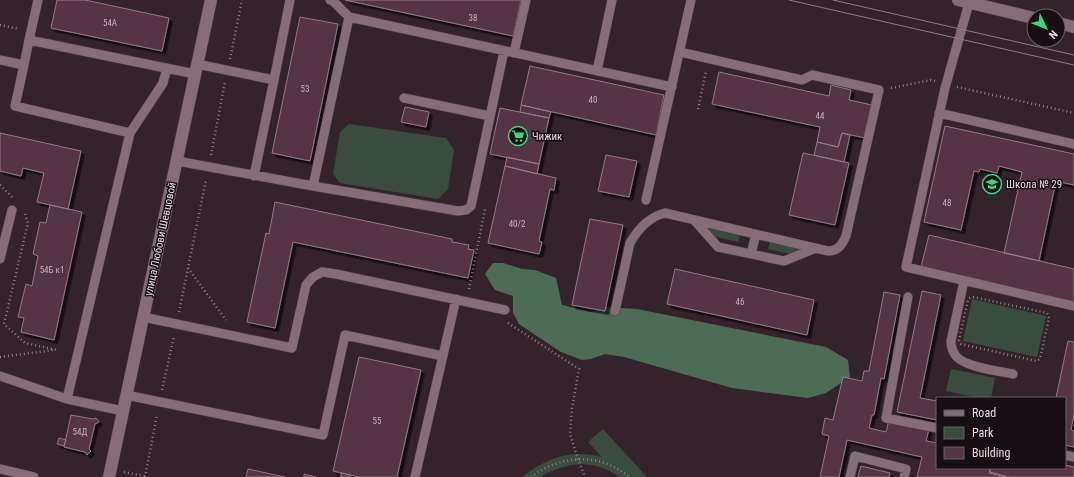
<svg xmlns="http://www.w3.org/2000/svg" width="1074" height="477" font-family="'Roboto Condensed',sans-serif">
	<defs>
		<filter id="shadow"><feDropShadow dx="3.5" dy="3.5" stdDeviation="0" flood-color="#0009"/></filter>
	</defs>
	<rect width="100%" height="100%" fill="#35232c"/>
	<path fill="#394c3f" d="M 349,124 L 446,138 L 454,150 L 448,189 L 438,199 L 340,183 L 333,174 L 340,132 Z
		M 708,228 L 740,235 L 738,242 L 716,237 L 708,229 Z
		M 770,242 L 801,249 L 801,250 L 790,254 L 768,249 Z
		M 972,299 L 1046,316 L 1037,357 L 963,341 Z
		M 951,369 L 995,378 L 991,398 L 977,398 L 946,391 Z
		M 603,429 L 647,477 L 619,477 L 613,473 L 603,468 L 593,465 L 582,464 L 572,465 L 560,468 L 549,472 L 541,477 L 522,477 C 547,458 570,449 602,457 L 588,442 Z"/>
	<path fill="#4d6c56" d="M 493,263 L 503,263 L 522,269 L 535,270 L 556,278 L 562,305 L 591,312 L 607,307 L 637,309 L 826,347 L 848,360 L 850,377 L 826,393 L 808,398 L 732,388 L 624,357 L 605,354 L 591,359 L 582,360 L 561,352 L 519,324 L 513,313 L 513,296 L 495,290 L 485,274 Z"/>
	<path fill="#543644" stroke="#917a84" filter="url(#shadow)" d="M 57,0 L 85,0 L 169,18 L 162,51 L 51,28 Z
		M 345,0 L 521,0 L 513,36 Z
		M 300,17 L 338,24 L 310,161 L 272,153 Z
		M 530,66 L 664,95 L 656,135 L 521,105 Z
		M 719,72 L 829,96 L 831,85 L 851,90 L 849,100 L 872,105 L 865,138 L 842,133 L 838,147 L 817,142 L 820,127 L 712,104 Z
		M 521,105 L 551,112 L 549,118 L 520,112 Z
		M 405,107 L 429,112 L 426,127 L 401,122 Z
		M 500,108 L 549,118 L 539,164 L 490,154 Z
		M 945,126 L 1074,154 L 1074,185 L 1056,181 L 1039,261 L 1004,253 L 1022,172 L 999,166 L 997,173 L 980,169 L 979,172 L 974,171 L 961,230 L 924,222 Z
		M 0,133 L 81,151 L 68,209 L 37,202 L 44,173 L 23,168 L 21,176 L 0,171 Z
		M 842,133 L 850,135 L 844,162 L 814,155 L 817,142 L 838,147 Z
		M 803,153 L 849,163 L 835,225 L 789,215 Z
		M 606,155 L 637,161 L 629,197 L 598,191 Z
		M 507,157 L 539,164 L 537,174 L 505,166 Z
		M 505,166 L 556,178 L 554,190 L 550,189 L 539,241 L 542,242 L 539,254 L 488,243 Z
		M 275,202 L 452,239 L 452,242 L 469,245 L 468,249 L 474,250 L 468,278 L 293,242 L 275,328 L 247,322 L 266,233 L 269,234 Z
		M 50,205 L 82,212 L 54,340 L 21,332 L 24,318 L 18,317 L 26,284 L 32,286 L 38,256 L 33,254 L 40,222 L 46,223 Z
		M 590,219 L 623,225 L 605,311 L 572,305 Z
		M 929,235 L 1074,269 L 1074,302 L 921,267 Z
		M 675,269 L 814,300 L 807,335 L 667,304 Z
		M 922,291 L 941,295 L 920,398 L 937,401 L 937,420 L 897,412 Z
		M 884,292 L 900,295 L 884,379 L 881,378 L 874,415 L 872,415 L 869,428 L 886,432 L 889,420 L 929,429 L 926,441 L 937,443 L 937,468 L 990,468 L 989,473 L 1006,477 L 917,477 L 922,457 L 847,440 L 839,477 L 820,477 L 829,436 L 822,434 L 825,418 L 833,420 L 843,377 L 862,381 L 864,371 L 869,371 Z
		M 1068,341 L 1074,342 L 1074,414 L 1071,430 L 1074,431 L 1074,447 L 1065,445 L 1065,398 L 1056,398 Z
		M 359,357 L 421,370 L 397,477 L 359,477 L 333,471 Z
		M 71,415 L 93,419 L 96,418 L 99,422 L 95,424 L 89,449 L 91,451 L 87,455 L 85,452 L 64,447 Z
		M 59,438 L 66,440 L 64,446 L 57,444 Z
		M 1065,465 L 1074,467 L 1074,477 L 1009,477 L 990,472 L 991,468 L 1065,468 Z
		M 861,466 L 890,473 L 889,477 L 858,477 Z
		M 248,469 L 285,477 L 246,477 Z
		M 341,473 L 350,475 L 350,477 L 341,477 Z
		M 304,474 L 316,477 L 304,477 Z"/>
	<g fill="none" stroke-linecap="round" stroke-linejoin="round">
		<g stroke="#4d3e45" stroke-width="10">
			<path id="lane" d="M 38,0 L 29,40 L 195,74
				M 330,0 L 332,0 L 349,17
				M 969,3 L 945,88 L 906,267 L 1074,306
				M 514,53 L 526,0
				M 0,60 L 24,65 L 15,106 L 130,133 L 67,399
				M 197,64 L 274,80 L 290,0
				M 24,65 L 29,40
				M 597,71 L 612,0
				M 404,98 L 490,116
				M 939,113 L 1074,144
				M 130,133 L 163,83 L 167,68
				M 177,161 L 313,186 L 349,17 L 672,87
				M 254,176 L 274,80
				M 313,186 L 458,211 L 466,210 L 471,206 L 504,51
				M 646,200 L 691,0
				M 694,220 L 718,247 L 784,261 L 816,248
				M 751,254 L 756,234
				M 0,259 L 12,210
				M 964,281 L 951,341 C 951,347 952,351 956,356 C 965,367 998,371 1013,374
				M 908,297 L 886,418 L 937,428
				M 615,311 L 630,243 C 638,229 649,217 665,213 L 828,251 C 838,251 842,245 846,236 L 879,90 L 812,75 L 802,80 L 680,52
				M 143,317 L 292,348 L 306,285 L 313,277 L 322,272 L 336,274 L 505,310
				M 0,376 L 67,399 L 123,411
				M 126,395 L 323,435 L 345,335 L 443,356
				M 1065,455 L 1074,457
				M 0,469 L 34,477
				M 415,477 L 456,299
				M 850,477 L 855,456 L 906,469 L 904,477"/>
		</g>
		<g stroke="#4d3e45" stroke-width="13">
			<path id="street" d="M 109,477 L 211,0"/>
		</g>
		<g stroke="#4d3e45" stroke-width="13">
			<path id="secondary" d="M 958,0 L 1034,18
				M 1058,23 L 1074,27"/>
		</g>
		<path stroke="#8e7f86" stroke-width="2.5" stroke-dasharray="1 3" stroke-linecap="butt" d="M 0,25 L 19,29
			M 230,59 L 242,0
			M 957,87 L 1074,113
			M 891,88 L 931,80 L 935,81
			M 698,109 L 706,71
			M 211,155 L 225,82
			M 0,185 L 12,197
			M 25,214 L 28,223 L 4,324 L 25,343 L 57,350
			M 188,268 L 226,320
			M 469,289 L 485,209
			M 973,297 L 1047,313 L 1049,318 L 1040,359 L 1036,361 L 961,344 L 959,340 L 968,300 L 970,298 Z
			M 179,312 L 206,180
			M 508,323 L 579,369 L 572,408 L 570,434 L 578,459 L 585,477
			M 0,357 L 54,350
			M 162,390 L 174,336
			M 124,472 L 145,476
			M 145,477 L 157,415
			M 531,477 C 560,455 600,452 629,477"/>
		<use href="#lane" stroke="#846d77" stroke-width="9"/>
		<use href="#street" stroke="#846d77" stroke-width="12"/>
		<use href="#secondary" stroke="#846d77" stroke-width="12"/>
		<path stroke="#8b7c83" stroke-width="1" d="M 789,0 L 1074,65
			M 833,0 L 1074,55"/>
	</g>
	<defs>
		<g id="supermarket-ring" transform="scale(1)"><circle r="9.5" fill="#170f13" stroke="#37d880" stroke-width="1.5"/><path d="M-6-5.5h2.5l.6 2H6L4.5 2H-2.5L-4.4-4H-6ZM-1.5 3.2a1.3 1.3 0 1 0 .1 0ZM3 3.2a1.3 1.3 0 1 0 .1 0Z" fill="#37d880"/></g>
		<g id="school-ring" transform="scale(1)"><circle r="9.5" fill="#170f13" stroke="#37d880" stroke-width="1.5"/><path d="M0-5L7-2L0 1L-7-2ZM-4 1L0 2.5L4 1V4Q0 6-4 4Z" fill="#37d880"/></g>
	</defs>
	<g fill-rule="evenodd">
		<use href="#supermarket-ring" x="518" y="136"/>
		<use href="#school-ring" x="992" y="184"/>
	</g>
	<g text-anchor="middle" stroke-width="3" stroke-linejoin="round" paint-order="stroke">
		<g font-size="9" fill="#c3b2ba">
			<text x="473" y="21">38</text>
			<text x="110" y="26">54А</text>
			<text x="305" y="92">53</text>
			<text x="593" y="103">40</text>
			<text x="820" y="119">44</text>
			<text x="947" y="206">48</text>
			<text x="517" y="227">40/2</text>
			<text x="52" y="273">54Б к1</text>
			<text x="740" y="305">46</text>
			<text x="377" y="424">55</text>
			<text x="80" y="435">54Д</text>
		</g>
		<g font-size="11" fill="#e8dbe1" stroke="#170f13" text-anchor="start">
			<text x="532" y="140">Чижик</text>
			<text x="1006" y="188">Школа № 29</text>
		</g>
		<g font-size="11" fill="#e8dbe1" stroke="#170f13">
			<text transform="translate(160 239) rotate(-78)" y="4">улица Любови Шевцовой</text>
		</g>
	</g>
	<rect x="936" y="397" width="130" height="72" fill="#170f13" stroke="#6b6165"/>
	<rect x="944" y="410" width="20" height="6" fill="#846d77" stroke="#6b6165"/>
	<text x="972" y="417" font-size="12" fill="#e8dbe1">Road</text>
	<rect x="944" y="427" width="20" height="12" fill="#394c3f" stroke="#6b6165"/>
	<text x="972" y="437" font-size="12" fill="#e8dbe1">Park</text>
	<rect x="944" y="447" width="20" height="12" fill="#543644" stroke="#6b6165"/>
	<text x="972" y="457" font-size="12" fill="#e8dbe1">Building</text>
	<g transform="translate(1046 28) rotate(133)"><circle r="19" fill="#170f13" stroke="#6b6165"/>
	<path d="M0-3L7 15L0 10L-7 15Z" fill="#37d880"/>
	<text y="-6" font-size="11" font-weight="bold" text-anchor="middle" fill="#e8dbe1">N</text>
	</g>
</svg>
